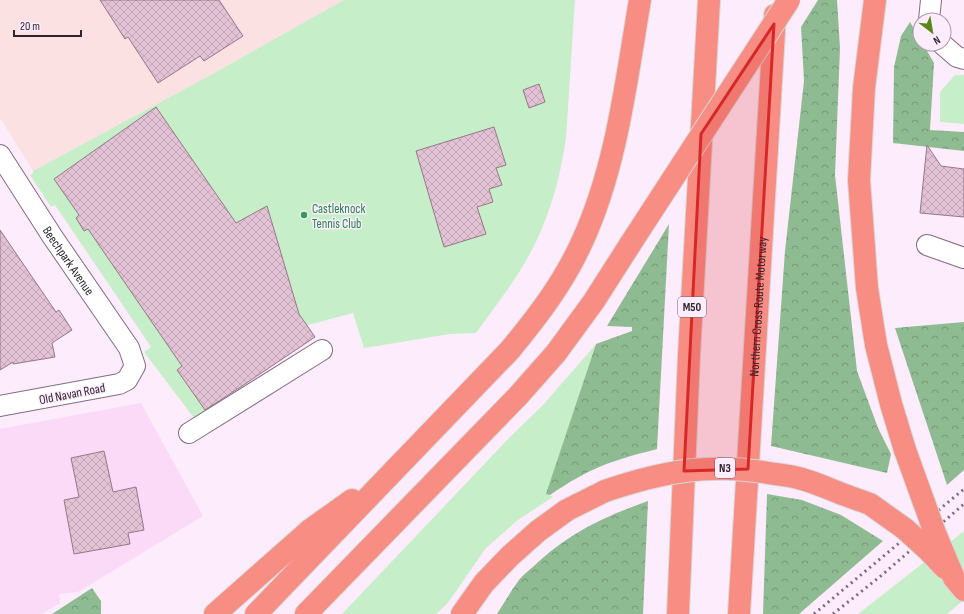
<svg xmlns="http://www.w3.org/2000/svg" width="964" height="614" font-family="'Sofia Sans Condensed',sans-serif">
	<defs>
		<pattern id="forest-crowns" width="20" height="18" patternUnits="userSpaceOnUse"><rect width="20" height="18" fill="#8fbb93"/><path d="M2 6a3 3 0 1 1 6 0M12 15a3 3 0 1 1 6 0" fill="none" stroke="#759878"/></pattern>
		<pattern id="building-cross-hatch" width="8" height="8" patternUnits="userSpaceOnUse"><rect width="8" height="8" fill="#e2c2d4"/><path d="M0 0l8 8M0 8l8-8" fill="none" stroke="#c2a7b6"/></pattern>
	</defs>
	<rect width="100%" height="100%" fill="#fdecfb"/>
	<path fill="#fbdaf8" d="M 141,403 L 203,516 L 78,592 L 59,594 L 60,603 L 41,614 L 0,614 L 0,429 Z"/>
	<path fill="#fce1e3" d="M 0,0 L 344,0 L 207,77 L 33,171 L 0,118 Z"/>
	<path fill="#c6eec9" d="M 344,0 L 575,0 L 566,138 C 561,174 551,211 535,244 C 519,276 497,304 476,333 L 450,334 L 364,348 L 353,313 L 308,325 L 315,337 L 194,418 L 144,352 L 151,347 L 55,205 L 51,207 L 30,175 L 33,173 L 33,171 L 207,77 Z
		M 955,75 L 964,75 L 964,124 L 940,122 L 940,92 Z
		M 596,344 L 547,493 L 553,497 L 518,520 L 486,548 L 447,604 L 436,614 L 342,614 L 509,438 L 543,405 Z
		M 964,531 L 964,600 L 947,614 L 858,614 Z"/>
	<path fill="url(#forest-crowns)" d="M 818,0 L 837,0 L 840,48 L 835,175 L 857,371 L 878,428 L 891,454 L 887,473 L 771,446 L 785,251 L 804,81 L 801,27 Z
		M 910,22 L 920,39 L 920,44 L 923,44 L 934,63 L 930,130 L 964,132 L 964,151 L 893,143 L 894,67 L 901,36 Z
		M 669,224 L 657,449 C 630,456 603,463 579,477 C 569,482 559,489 550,495 L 546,494 L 596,344 L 632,331 L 632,327 L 607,326 Z
		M 964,322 L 964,470 L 947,485 L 895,328 Z
		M 767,494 L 802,500 L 841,515 L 883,541 L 799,614 L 763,614 Z
		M 648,501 L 643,614 L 497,614 C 504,603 511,591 519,580 C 523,575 529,570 534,566 C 569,533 603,517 648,501 Z
		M 92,588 L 101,601 L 101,614 L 52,614 Z"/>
	<path fill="url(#building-cross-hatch)" stroke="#957788" d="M 100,0 L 219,0 L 243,36 L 204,61 L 200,56 L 158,83 L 128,37 L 125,39 Z
		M 539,84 L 545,102 L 529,108 L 523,90 Z
		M 156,107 L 236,223 L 267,206 L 299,314 L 315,337 L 239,388 L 205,410 L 177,370 L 182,366 L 88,229 L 84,231 L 76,218 L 79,215 L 54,179 Z
		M 494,127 L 506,165 L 496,168 L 502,185 L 489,189 L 493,202 L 477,207 L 486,234 L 444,247 L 416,151 Z
		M 927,145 L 941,166 L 964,169 L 964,217 L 920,213 Z
		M 0,230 L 56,312 L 59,310 L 72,330 L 52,343 L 55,357 L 13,364 L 13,362 L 0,370 Z
		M 104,451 L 113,492 L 136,487 L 144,530 L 128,533 L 130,544 L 74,554 L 64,500 L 79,497 L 71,458 Z"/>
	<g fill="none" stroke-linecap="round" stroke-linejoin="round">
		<g stroke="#836b81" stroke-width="22">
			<g id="street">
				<path d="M 929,20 L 931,0"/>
				<path d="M 942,44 L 957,57 L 964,59"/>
				<path id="s1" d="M 0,155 L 52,236 L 129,348 L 135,366 L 127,380 L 119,384 L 0,406"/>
				<path d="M 927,245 L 964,258"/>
				<path d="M 189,433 L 322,350"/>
			</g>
		</g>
		<g stroke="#d9d8d9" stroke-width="24">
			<g id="highway">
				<path d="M 875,0 L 864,88 L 859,180 L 867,288 L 876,345 L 891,404 L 905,450"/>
				<path d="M 845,495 L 870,504 L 905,529"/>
				<path d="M 954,578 L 964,590"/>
				<path d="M 215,614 L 310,530 L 352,500"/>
				<path d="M 256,614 L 510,350 C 538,316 564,282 582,242 C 617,166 626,81 640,0"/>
				<path d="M 306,614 L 518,396 L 556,353 L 594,301 L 631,243"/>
				<path d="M 462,614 L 484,583 L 510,556 L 538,531 L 567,510 L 605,491"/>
				<path d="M 678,614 L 689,355 L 709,0"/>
				<path id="s2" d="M 739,614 L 775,15"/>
			</g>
		</g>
		<use href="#street" stroke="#fff" stroke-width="20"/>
		<use href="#highway" stroke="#f78d83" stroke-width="22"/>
		<path stroke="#796d79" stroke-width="3" stroke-dasharray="2 4" stroke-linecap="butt" d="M 814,614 L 964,489
			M 833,614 L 882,575 L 964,504"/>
		<g stroke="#d9d8d9" stroke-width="24" stroke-linecap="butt">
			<path id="highway-bridge" d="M 631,243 L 789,0
				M 905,450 L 935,533 L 954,578
				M 605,491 C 664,471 712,462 775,474 C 784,475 793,476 802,479 C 817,483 831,490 845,495
				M 905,529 L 927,549 L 945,568"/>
		</g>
		<use href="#highway-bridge" stroke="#f78d83" stroke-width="22"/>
	</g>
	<path fill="#d62828" fill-opacity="0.2" stroke="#d62828" stroke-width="3" stroke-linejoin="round" d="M 774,24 L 748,469 L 684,471 L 701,134 Z"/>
	<circle fill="#2e9e5b" stroke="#fdecfb" stroke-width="1.5" cx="304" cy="215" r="4"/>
	<g text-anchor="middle" stroke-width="3" stroke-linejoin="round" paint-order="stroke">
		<g fill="#fdecfb" stroke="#6c606c" stroke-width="1">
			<rect x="678" y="297" width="28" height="20" rx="3"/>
			<rect x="715" y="458" width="20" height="20" rx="3"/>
		</g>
		<g font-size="12" font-weight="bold" fill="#2e242e">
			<text x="692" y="311">M50</text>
			<text x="725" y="472">N3</text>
		</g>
		<g font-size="13" fill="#27864d" stroke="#fdecfb" text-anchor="start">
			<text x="312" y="213">Castleknock<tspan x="312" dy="15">Tennis Club</tspan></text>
		</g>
		<g font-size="13" fill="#2e242e" stroke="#fdecfb">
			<text dy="5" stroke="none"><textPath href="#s1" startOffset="126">Beechpark Avenue</textPath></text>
			<text dy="5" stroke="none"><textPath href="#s2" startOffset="308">Northern Cross Route Motorway</textPath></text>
			<text transform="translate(72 393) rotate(-11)" y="5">Old Navan Road</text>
		</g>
	</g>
	<g transform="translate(932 32) rotate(149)"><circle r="19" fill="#fdecfb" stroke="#aa9ca9"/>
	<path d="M0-3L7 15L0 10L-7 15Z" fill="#57871b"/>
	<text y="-6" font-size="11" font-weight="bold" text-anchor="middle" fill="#2e242e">N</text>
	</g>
	<path d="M14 30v6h67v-6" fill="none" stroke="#2e242e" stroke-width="2"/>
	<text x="20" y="30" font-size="12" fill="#2e242e" stroke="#fdecfb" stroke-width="3" paint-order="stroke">20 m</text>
</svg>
